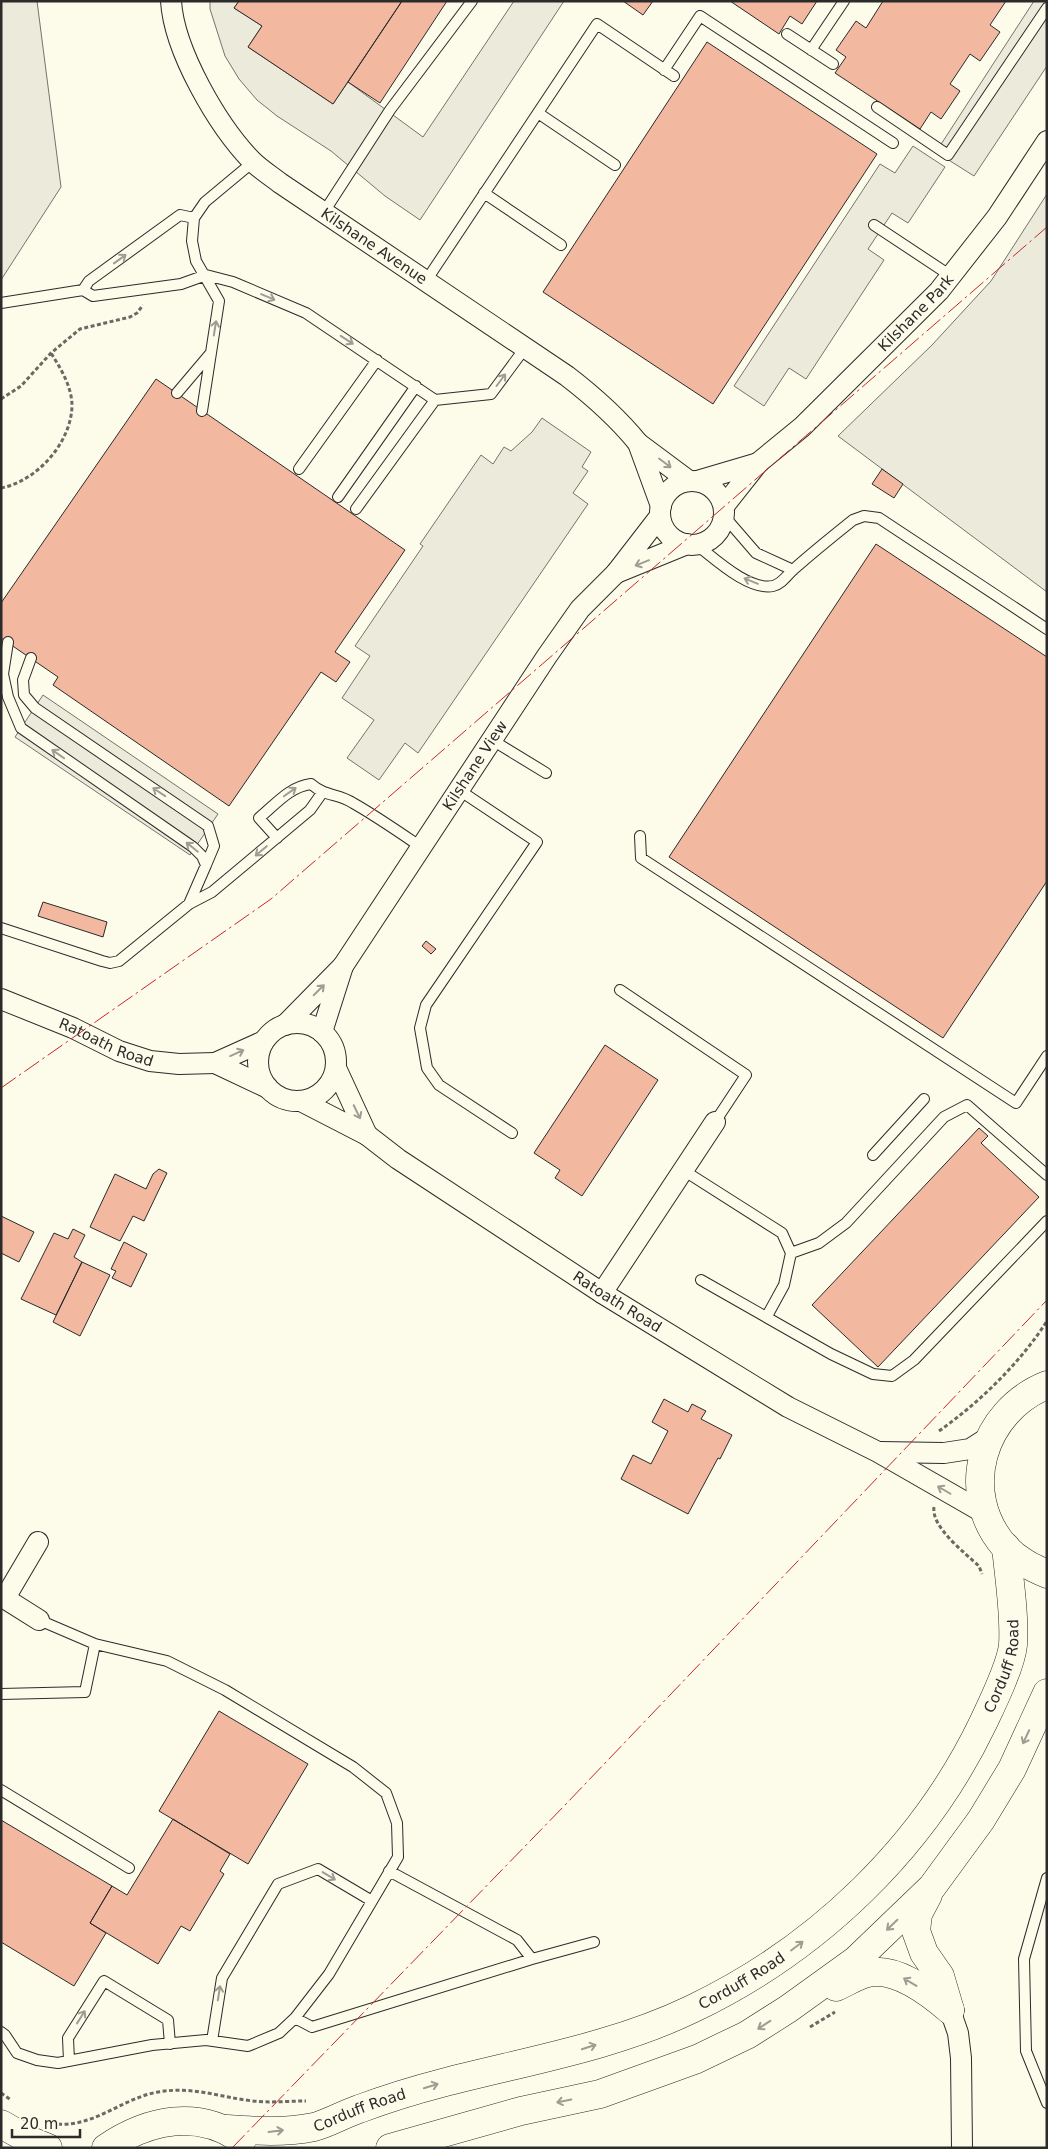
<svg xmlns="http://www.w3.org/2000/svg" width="1048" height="2149" font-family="'DejaVu Sans',sans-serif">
	<rect width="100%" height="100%" fill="#fdfbea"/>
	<path fill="#ecebdb" stroke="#74746e" d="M 1047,194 L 1047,592 L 838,436 L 932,345 L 991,281 Z"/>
	<path fill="#eceadb" stroke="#74746e" d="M 1,1 L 37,1 L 61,187 L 1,280 Z
		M 210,1 L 239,1 L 234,8 L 262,26 L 248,47 L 333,104 L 348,82 L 423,137 L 514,1 L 564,1 L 420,220 L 385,196 L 331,151 L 277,116 L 257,100 L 239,79 L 225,56 L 210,9 Z
		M 1034,1 L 1047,1 L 1047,66 L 974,176 L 936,152 Z
		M 913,146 L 945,167 L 908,223 L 892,213 L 868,249 L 884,260 L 806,379 L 789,368 L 764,406 L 734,386 L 880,164 L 895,173 Z
		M 542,418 L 591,452 L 582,467 L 588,471 L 573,493 L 588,504 L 418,753 L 405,743 L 379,780 L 347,758 L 374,720 L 342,698 L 370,656 L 355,646 L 423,546 L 420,544 L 481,455 L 493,464 L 504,447 L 511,451 L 532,432 Z
		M 43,695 L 218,814 L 190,855 L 15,737 Z"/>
	<path fill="#f2b8a0" stroke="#2b2b2b" d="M 239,1 L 402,1 L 333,104 L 248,47 L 262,26 L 234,8 Z
		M 402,1 L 447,1 L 380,103 L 348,82 Z
		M 623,1 L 653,1 L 643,15 Z
		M 730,1 L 817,1 L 802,24 L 790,16 L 779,34 Z
		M 883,1 L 1006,1 L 990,25 L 1000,32 L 980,61 L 970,54 L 950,84 L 960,91 L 941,119 L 931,112 L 920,129 L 835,73 L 846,57 L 836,50 L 856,21 L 866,28 Z
		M 707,42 L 877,154 L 713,404 L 543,292 Z
		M 156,379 L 405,550 L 335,652 L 350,662 L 336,682 L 321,672 L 229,806 L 53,685 L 58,677 L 1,638 L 1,603 Z
		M 882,469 L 903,484 L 894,498 L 872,484 Z
		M 876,544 L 1047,657 L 1047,881 L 943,1038 L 669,857 Z
		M 43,902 L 107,922 L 103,937 L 38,916 Z
		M 426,941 L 436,949 L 431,954 L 422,946 Z
		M 605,1045 L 658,1080 L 582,1196 L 555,1178 L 560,1170 L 534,1153 Z
		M 979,1128 L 988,1136 L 981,1143 L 1039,1197 L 878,1367 L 812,1305 Z
		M 159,1169 L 167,1173 L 144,1221 L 133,1216 L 120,1241 L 90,1227 L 115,1174 L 146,1189 L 153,1174 Z
		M 1,1216 L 34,1232 L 19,1262 L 1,1253 Z
		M 73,1229 L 85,1235 L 74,1257 L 82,1262 L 56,1315 L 21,1299 L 54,1233 L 68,1239 Z
		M 124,1242 L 147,1254 L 131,1287 L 112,1278 L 116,1271 L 111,1269 Z
		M 82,1262 L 110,1275 L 80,1336 L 53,1322 Z
		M 664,1399 L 688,1412 L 692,1404 L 706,1411 L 701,1419 L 732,1435 L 720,1459 L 718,1458 L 688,1514 L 621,1479 L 633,1455 L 651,1464 L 668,1431 L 652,1422 Z
		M 219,1711 L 308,1764 L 248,1864 L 159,1811 Z
		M 173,1819 L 230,1854 L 220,1871 L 224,1874 L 190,1931 L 181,1926 L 158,1964 L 90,1923 L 112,1886 L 127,1895 Z
		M 1,1820 L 112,1886 L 90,1923 L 106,1933 L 74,1986 L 1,1942 Z"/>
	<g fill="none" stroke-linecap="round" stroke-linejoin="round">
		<g stroke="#2b2b2b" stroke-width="12">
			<path id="lane" d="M 787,34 L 833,64
				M 811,50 L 844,1
				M 664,70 L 700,16 L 893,143
				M 877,107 L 948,155 L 1047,8
				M 538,113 L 615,165
				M 484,193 L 561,245
				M 324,212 L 390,110 L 472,1
				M 874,225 L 951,276
				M 426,281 L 597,24 L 674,76
				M 83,290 L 89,281 L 180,215 L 194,218
				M 1,303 L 83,290 L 93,296 L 181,284 L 206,275 L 233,282 L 306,313 L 435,400 L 491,394 L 525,348
				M 177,393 L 210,354
				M 202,411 L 219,301 L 196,261 L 192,241 L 194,218 L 205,202 L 253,162
				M 299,469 L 377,360
				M 338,497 L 416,386
				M 356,509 L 435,400
				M 724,516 L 756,553 L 793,570
				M 697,545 C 715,559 749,591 773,586 C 782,584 787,575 794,569 C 813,552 833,536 853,520 L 864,516 L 879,518 L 1047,629
				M 8,642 L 3,674 L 8,697 L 21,728 L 193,847 L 202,856 L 206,865 L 189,904
				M 31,658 L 23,680 L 24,695 L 35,708 L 208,826 L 214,846 L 206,865
				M 492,740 L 546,773
				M 459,790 L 537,842 L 426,1005 L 420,1028 L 427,1068 L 439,1085 L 512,1133
				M 640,836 L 641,858 L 1016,1103 L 1047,1056
				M 277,838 L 259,818 C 276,804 289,787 311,784 C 326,797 337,793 353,803 C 376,816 399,832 421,847
				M 1,928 L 102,961 L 110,963 L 119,961 L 189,904 L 212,892 L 267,846 L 310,810 L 322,793
				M 620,990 L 746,1075 L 715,1122
				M 873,1155 L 924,1099
				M 683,1170 L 782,1233 L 791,1253 L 784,1285 L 767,1316
				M 791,1253 L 819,1243 L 846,1223 L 944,1117 L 967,1105 L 1047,1175
				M 701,1280 L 831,1354 L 873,1374 L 892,1376 L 914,1360 L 1047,1221
				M 1,1694 L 85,1692 L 95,1644
				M 1,1790 L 129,1868
				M 389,1871 L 517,1940 L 532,1959
				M 1047,1878 L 1024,1959 L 1026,2051 L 1047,2103
				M 295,2018 L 312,2027 L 532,1959 L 594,1942
				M 1,2032 L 5,2035 L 17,2053 L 37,2060 L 58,2063 L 152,2045 L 206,2040 L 248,2046 L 279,2033 L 295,2018 L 329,1974 L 398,1857 L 397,1823 L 386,1793 L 353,1767 L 225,1690 L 167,1661 L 95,1644 L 39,1620
				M 212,2041 L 222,1978 L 278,1884 L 318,1869 L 372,1901
				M 69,2061 L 68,2038 L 104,1981 L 168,2020 L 170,2044"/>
		</g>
		<g stroke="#2b2b2b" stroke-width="22">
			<g id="street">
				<path id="s1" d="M 171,1 C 174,51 218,126 252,161 C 260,169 271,176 280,183 L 567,376 C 593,396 617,417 638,443"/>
				<path id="s2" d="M 758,463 L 802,427 L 939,291 L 997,217 L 1047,141"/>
				<path d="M 697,481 L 758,463 L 724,506"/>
				<circle cx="692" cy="513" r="32"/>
				<path d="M 661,506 L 638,443 L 689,481"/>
				<path d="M 660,516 L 616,573 L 687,544"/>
				<path id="s3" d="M 343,966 L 547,656 L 580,609 L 616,573"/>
				<path id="s4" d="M 1,999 L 73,1028 L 119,1051 L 150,1061 L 179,1064 L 215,1063"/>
				<circle cx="297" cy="1062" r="39"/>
				<path d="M 285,1025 L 343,966 L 322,1032"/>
				<path d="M 264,1041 L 215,1063 L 268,1088"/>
				<path d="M 301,1101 L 367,1135 L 336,1068"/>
				<path id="s5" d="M 367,1135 L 398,1159 L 602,1293 L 788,1407 L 878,1452 L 986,1514"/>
				<path d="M 602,1293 L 715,1122"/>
				<path d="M 880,1452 L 944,1453 L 970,1449 L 989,1437"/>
				<path d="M 1,1596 L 39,1620"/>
				<path d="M 5,1598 L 38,1542"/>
				<path d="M 950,2010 L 958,2033 L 961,2058 L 962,2148"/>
			</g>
		</g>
		<g stroke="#2b2b2b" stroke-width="29">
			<g id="secondary">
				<path d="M 1047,1385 C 982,1411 957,1492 1005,1547 C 1017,1560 1031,1567 1047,1574"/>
				<path d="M 928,1895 L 918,1914 L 916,1931 L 924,1953 L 940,1976 L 950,2010"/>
				<path d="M 836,1987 C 845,1983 855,1977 864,1974 C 893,1964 929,1992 950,2010"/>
				<path d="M 1,2124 L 31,2141 L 48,2148"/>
				<path id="s6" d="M 227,2129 C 256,2131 285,2133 314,2127 C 329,2123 344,2114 359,2109 C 386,2099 415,2090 442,2083 C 526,2061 613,2047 692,2009 C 818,1949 924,1847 984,1721 C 993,1702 1011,1665 1013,1645 C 1015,1614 1009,1578 1006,1547"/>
				<path d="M 106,2148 C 149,2119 198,2109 242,2140"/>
				<path d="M 390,2148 L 521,2111 L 600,2094 L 697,2059 L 747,2035 L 788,2009 L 856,1960 L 932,1887 L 981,1820 L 1012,1769 L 1047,1693"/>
			</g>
		</g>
		<path stroke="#6a6964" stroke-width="3" stroke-dasharray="4 2.5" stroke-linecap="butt" d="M 1,399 L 21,386 L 51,353 L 80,329 L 130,317 L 137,313 L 143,305
			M 1,488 C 37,481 71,443 72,406 C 72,387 61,369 51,353
			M 939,1431 C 980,1402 1020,1363 1047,1321
			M 934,1507 C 931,1527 965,1553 979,1566 L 982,1574
			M 810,2027 L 835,2012
			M 1,2093 L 11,2100
			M 58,2124 C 94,2127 123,2098 158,2092 C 193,2086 219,2097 253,2101 C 270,2103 289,2101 306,2101"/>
		<use href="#lane" stroke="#fdfbea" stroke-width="10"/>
		<use href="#street" stroke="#fdfbea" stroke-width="20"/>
		<use href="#secondary" stroke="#fdfbea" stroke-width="28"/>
		<path stroke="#c62828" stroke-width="1" stroke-dasharray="18 4 2.5 4" stroke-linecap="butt" d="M 1,1088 L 271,899 L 1047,227
			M 232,2148 L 566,1804 L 1047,1300"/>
	</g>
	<defs><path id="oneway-shaft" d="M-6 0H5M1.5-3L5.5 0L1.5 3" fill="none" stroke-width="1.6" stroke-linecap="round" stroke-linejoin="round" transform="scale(1.25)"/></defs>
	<g stroke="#9e9d94">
		<use href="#oneway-shaft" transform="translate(120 259) rotate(-36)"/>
		<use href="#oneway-shaft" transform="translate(268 297) rotate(23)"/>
		<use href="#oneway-shaft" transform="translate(215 328) rotate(-81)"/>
		<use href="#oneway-shaft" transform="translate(347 340) rotate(33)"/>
		<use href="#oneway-shaft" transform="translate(501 380) rotate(-53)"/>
		<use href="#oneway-shaft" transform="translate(665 463) rotate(37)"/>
		<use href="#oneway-shaft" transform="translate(642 563) rotate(158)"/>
		<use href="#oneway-shaft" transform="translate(751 581) rotate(-158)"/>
		<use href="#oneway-shaft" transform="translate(58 754) rotate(-145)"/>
		<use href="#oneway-shaft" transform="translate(159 792) rotate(-146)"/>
		<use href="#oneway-shaft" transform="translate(290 792) rotate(-35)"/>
		<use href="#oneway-shaft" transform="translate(192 847) rotate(-141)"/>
		<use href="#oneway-shaft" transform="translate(261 851) rotate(140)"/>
		<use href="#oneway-shaft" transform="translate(319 990) rotate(-45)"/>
		<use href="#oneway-shaft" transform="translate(237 1053) rotate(-24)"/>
		<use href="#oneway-shaft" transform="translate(357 1112) rotate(64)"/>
		<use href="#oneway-shaft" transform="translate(944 1490) rotate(-150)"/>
		<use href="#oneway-shaft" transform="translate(1026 1737) rotate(115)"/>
		<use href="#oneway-shaft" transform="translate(329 1876) rotate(31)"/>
		<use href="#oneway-shaft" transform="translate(892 1925) rotate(136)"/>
		<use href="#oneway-shaft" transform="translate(797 1946) rotate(-37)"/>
		<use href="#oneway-shaft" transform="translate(910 1982) rotate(-149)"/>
		<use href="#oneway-shaft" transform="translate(219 1993) rotate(-81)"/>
		<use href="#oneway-shaft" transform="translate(81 2017) rotate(-58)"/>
		<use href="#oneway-shaft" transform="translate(764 2025) rotate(147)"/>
		<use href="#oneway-shaft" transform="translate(589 2047) rotate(-18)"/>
		<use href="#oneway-shaft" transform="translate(431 2086) rotate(-17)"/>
		<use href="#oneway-shaft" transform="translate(564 2101) rotate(168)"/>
		<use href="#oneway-shaft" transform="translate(276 2131) rotate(-7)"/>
	</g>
	<g text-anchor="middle" stroke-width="4" stroke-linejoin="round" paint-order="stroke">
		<g font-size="15" fill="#2b2b2b" stroke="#fdfbea">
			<text dy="5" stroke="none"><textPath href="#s1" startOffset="331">Kilshane Avenue</textPath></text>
			<text dy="5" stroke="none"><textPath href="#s2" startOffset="218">Kilshane Park</textPath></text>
			<text dy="5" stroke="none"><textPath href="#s3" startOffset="240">Kilshane View</textPath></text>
			<text dy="5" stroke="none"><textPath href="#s4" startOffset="114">Ratoath Road</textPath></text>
			<text dy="5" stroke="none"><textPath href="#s5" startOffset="301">Ratoath Road</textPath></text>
			<text dy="5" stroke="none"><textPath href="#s6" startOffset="961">Corduff Road</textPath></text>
			<text dy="5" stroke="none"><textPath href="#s6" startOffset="541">Corduff Road</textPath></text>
			<text dy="5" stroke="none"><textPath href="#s6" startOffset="136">Corduff Road</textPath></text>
		</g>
	</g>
	<rect width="1048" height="2149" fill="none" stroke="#2b2b2b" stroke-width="5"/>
	<path d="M12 2129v8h68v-8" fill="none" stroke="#2b2b2b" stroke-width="2.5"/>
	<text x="20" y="2129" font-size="15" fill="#2b2b2b" stroke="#fdfbea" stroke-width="4" paint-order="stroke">20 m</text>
</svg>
